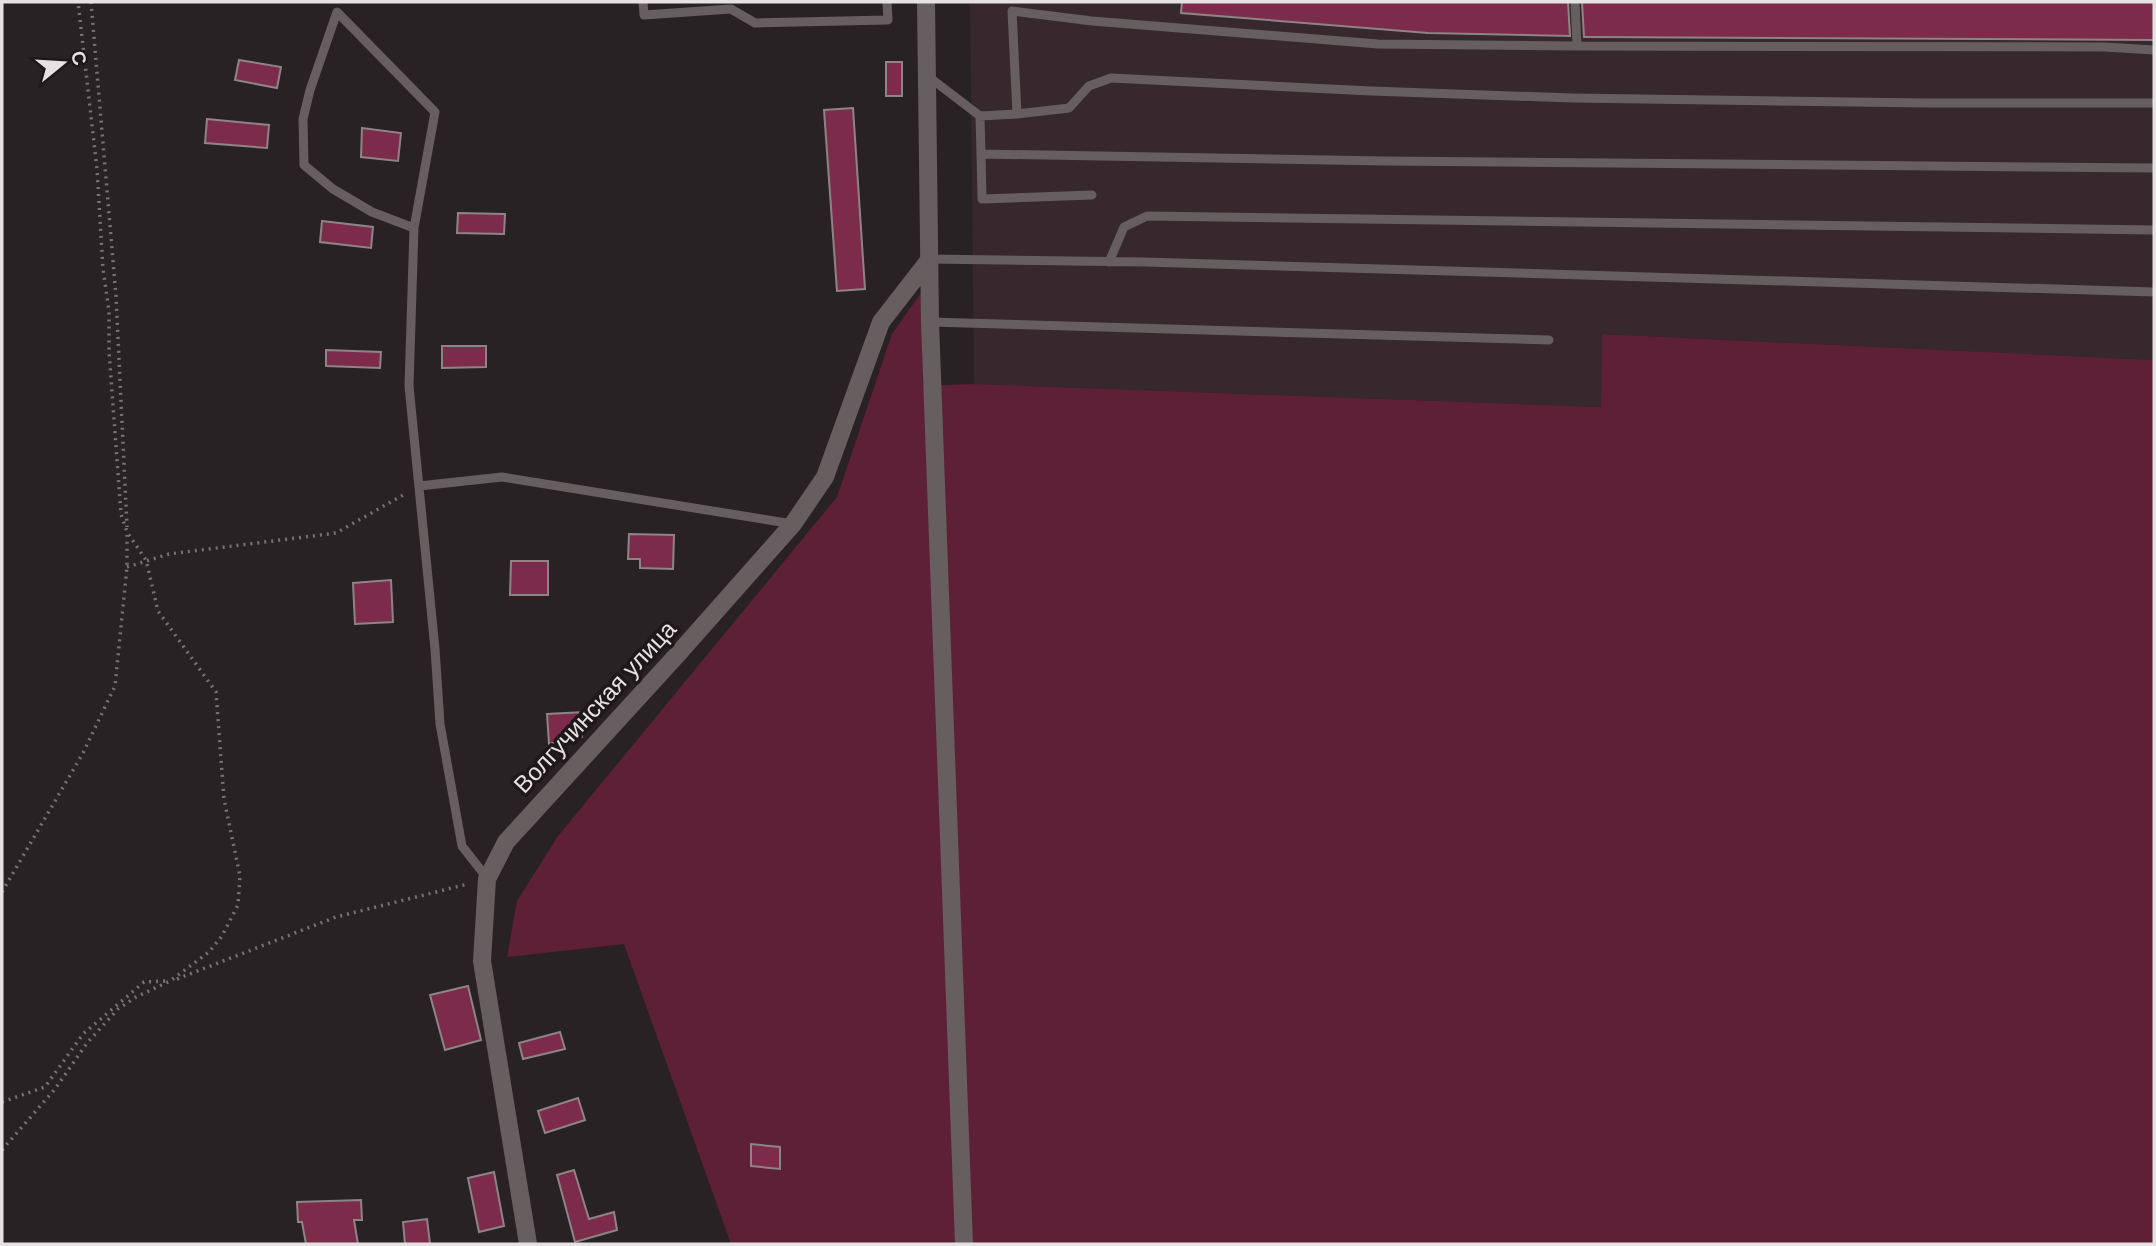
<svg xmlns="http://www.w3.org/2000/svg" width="2156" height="1246" font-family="Arial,sans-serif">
	<rect width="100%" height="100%" fill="#292224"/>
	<path fill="#36282c" d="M 970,2 L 2154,2 L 2154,360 L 1603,334 L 1602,407 L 974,384 Z"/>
	<path fill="#5d2037" d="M 921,293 L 923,386 L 974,384 L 1601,407 L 1602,334 L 2154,360 L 2154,1244 L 731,1244 L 624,944 L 507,957 L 517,901 L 558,836 L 837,497 L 892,334 Z"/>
	<path fill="#7d2b4b" stroke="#8d8486" stroke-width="2" d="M 1182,2 L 1568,2 L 1570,36 L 1428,33 L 1181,13 Z
		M 1582,2 L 2154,2 L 2154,40 L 1586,37 L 1584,37 Z
		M 239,60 L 281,67 L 277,88 L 235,80 Z
		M 886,62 L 902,62 L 902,96 L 886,96 Z
		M 853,108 L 865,289 L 837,291 L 824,110 Z
		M 207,119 L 269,125 L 267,148 L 205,143 Z
		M 362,128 L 401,133 L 398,161 L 361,157 Z
		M 458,213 L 505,214 L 504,234 L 457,233 Z
		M 322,221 L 373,227 L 371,248 L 320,242 Z
		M 442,346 L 486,346 L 486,367 L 442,368 Z
		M 326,350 L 381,352 L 380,368 L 326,366 Z
		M 629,534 L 674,535 L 673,569 L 640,568 L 640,559 L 628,559 Z
		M 511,561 L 548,561 L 548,595 L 510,595 Z
		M 391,580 L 393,622 L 355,624 L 353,583 Z
		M 584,712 L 582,737 L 549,744 L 547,714 Z
		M 468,986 L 481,1040 L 445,1050 L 430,995 Z
		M 560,1032 L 565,1049 L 523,1059 L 519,1043 Z
		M 578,1098 L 585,1120 L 545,1133 L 538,1111 Z
		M 751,1144 L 780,1147 L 780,1169 L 751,1166 Z
		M 574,1170 L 589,1219 L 614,1212 L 617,1230 L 575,1242 L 557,1175 Z
		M 494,1172 L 504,1226 L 479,1232 L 468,1178 Z
		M 361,1200 L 362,1220 L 354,1220 L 358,1244 L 306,1244 L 302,1222 L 298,1222 L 297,1202 Z
		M 427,1219 L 430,1244 L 405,1244 L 403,1222 Z"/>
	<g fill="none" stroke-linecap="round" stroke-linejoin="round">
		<path stroke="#787274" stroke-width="3.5" stroke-dasharray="2 5" stroke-linecap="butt" d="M 91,2 L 116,296 L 127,527
			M 127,567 L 169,554 L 336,533 L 405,494
			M 2,892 L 83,753 L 115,686 L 127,567 L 127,535
			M 177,979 L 336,917 L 468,884
			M 2,1102 L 45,1087 L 83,1034 L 144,982 L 166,981
			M 2,1150 L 55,1089 L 87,1043 L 118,1009 L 136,997 L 170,981 L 209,952 L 222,936 L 238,905 L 240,876 L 224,799 L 216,692 L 158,611 L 146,560 L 127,532 L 121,514 L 109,351 L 109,311 L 103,269 L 97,169 L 78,2"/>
		<path stroke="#675e60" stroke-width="9" d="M 643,2 L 644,15 L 731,9 L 755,23 L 888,20 L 887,2
			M 1575,2 L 1577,46
			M 2154,50 L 2105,47 L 1577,46 L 1378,44 L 1092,21 L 1012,11 L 1017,114 L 1069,108 L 1089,86 L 1111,78 L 1371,91 L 1572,98 L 1927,103 L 2154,103
			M 929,77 L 980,116 L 981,154 L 1385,161 L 2154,168
			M 980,116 L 1017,114
			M 981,154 L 982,199 L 1092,195
			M 414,228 L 372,212 L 333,189 L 304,165 L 303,119 L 310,90 L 337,12 L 435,112 L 414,228 L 409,386 L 435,649 L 440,724 L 462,846 L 487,878
			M 930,259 L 1145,262 L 2154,292
			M 1109,262 L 1124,227 L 1147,216 L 2154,230
			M 930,322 L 1549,340
			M 419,486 L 502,477 L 793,524"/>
		<path stroke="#675e60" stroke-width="18" d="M 926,2 L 930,322 L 964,1244
			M 528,1244 L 482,961 L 487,879 L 506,842 L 677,655 L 793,524 L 825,477 L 881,322 L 930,259"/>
	</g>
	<g text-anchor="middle" stroke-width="7" stroke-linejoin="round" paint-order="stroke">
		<g font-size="24" fill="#e6e1e3" stroke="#1f181a">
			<text transform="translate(595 707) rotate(-47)" y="8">Волгучинская улица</text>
		</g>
	</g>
	<rect width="2156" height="1246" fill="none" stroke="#e6e1e3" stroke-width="7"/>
	<g transform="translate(63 63) rotate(72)" stroke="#1f181a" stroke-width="5" paint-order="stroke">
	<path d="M0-5L12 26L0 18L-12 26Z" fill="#e6e1e3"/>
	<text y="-10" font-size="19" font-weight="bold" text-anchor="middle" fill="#e6e1e3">С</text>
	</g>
</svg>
